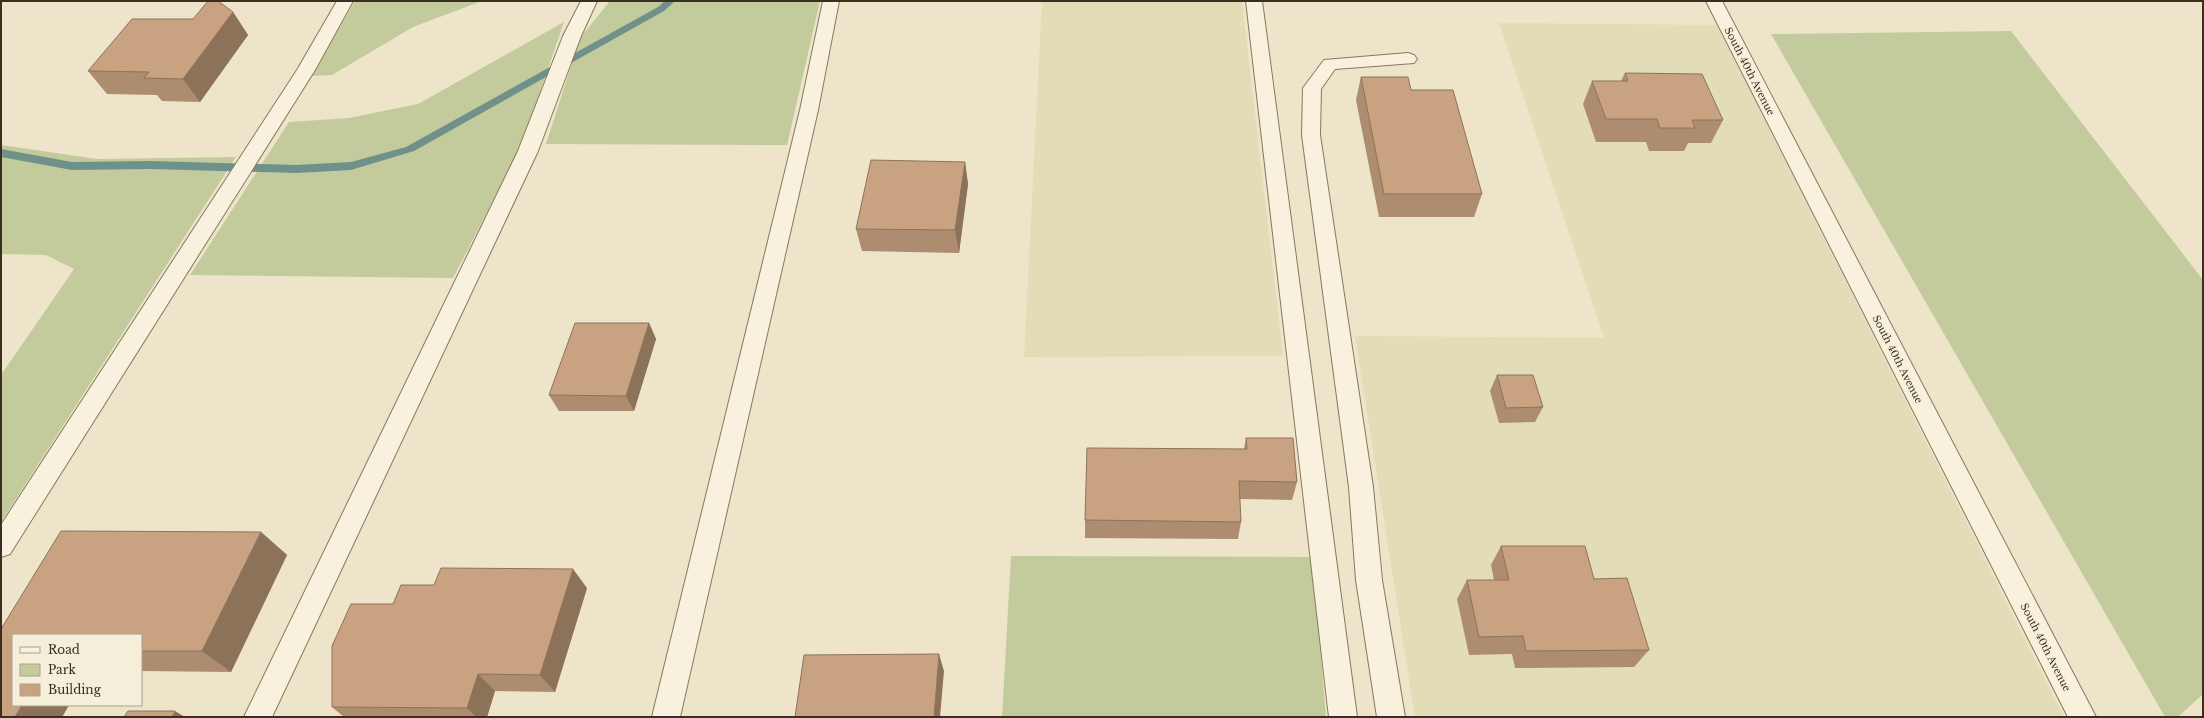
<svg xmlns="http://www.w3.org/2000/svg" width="2204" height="718" font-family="'Libre Baskerville',serif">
	<rect width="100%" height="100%" fill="#ede4c9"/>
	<path fill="#e2ddb7" d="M 1042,1 L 1242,1 L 1283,356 L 1024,357 Z
		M 1499,23 L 1717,25 L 2064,717 L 1415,717 L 1355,336 L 1604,338 Z"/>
	<path fill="#c3cb9d" d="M 355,1 L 482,1 L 413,27 L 332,75 L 312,76 Z
		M 610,1 L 820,1 L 787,145 L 546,144 L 580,38 Z
		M 564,22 L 522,145 L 453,278 L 190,275 L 289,122 L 349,118 L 418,104 Z
		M 2011,31 L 2203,280 L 2203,694 L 2178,717 L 2165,717 L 1771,34 Z
		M 1,145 L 97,159 L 236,157 L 1,522 L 1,375 L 74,269 L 46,255 L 1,254 Z
		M 1011,556 L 1313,557 L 1326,717 L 1002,717 Z"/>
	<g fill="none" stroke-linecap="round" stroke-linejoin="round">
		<path fill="#70908a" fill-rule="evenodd" d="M 665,1 L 675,1 L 664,11 L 414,151 L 351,170 L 296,173 L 151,169 L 72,170 L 1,157 L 1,149 L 72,162 L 151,161 L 296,165 L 351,162 L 406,147 L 658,7 Z"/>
		<g stroke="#89775f" stroke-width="2">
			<path id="minor" d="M 337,1 L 353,1 L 315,70 L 10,554 L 1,557 L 1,525 L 297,70 Z
				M 581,1 L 597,1 L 581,36 L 538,151 L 272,717 L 244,717 L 518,151 L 563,36 Z
				M 823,1 L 839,1 L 818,110 L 680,717 L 652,717 L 800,110 Z
				M 1246,1 L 1262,1 L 1357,717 L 1329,717 Z
				M 1706,1 L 1722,1 L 2096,717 L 2068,717 Z
				M 1408,53 L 1414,55 L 1417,59 L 1414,63 L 1335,69 L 1321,89 L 1320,135 L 1373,487 L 1382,580 L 1405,717 L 1377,717 L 1356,580 L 1349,487 L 1302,135 L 1303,88 L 1324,60 Z"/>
		</g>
		<use href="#minor" fill="#f8f1dd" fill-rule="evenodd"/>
	</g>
	<path fill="#ad8c6f" d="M 233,12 L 248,35 L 200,102 L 162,101 L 157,95 L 107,94 L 88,71 L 193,19 Z
		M 1625,73 L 1723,120 L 1711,143 L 1688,143 L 1684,151 L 1649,151 L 1646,142 L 1596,142 L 1583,104 L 1592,81 L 1621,81 Z
		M 1361,77 L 1411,90 L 1482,194 L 1474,217 L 1379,217 L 1356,100 Z
		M 965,162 L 968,184 L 959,253 L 862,251 L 856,229 Z
		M 649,323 L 656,339 L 634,411 L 559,411 L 549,395 Z
		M 1497,375 L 1543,407 L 1535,422 L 1499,423 L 1490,391 Z
		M 1246,438 L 1297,482 L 1292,500 L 1240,499 L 1241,522 L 1238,539 L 1085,538 L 1085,520 L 1244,449 Z
		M 261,532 L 287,555 L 231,672 L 141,671 L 141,635 L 13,635 L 69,705 L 62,717 L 1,717 L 1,629 Z
		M 1501,546 L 1594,579 L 1649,650 L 1634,667 L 1515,668 L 1512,654 L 1469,655 L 1457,599 L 1467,580 L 1494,580 L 1491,565 Z
		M 587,588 L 555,692 L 495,691 L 487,717 L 344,717 L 332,707 L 393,604 Z"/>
	<path fill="#8d725a" d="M 233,12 L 248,35 L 200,102 L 183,79 Z
		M 965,162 L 968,184 L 959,253 L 955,230 Z
		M 649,323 L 656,339 L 634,411 L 626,396 Z
		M 261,532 L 287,555 L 231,672 L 202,651 Z
		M 573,569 L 587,588 L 555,692 L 540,675 Z
		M 939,654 L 944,671 L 940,717 L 934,717 Z
		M 478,674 L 495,691 L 487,717 L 476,717 L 467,708 Z
		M 22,705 L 69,705 L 62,717 L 15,717 Z
		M 175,711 L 185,717 L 172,717 Z"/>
	<path fill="#c9a381" stroke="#8d725a" d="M 208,1 L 218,1 L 233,12 L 183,79 L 144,78 L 149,72 L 88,71 L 132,19 L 193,19 Z
		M 1625,73 L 1702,74 L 1723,120 L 1692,120 L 1695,128 L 1660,128 L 1657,119 L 1606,119 L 1592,81 L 1628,81 Z
		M 1361,77 L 1408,77 L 1411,90 L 1453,90 L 1482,194 L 1384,194 Z
		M 871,160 L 965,162 L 955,230 L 856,229 Z
		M 575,323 L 649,323 L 626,396 L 549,395 Z
		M 1497,375 L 1533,375 L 1543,407 L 1506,408 Z
		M 1246,438 L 1293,438 L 1297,482 L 1239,481 L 1241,522 L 1085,520 L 1087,448 L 1247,449 Z
		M 61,531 L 261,532 L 202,651 L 141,651 L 141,635 L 13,635 L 13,705 L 22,705 L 15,717 L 1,717 L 1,629 Z
		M 1501,546 L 1585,546 L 1594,579 L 1627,578 L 1649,650 L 1526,651 L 1523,636 L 1479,637 L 1467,580 L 1509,580 Z
		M 441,568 L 573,569 L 540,675 L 478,674 L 467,708 L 332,707 L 332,646 L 351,604 L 393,604 L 401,585 L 434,585 Z
		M 939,654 L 934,717 L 795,717 L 804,655 Z
		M 128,711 L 175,711 L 172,717 L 124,717 Z"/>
	<g text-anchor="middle" stroke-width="4" stroke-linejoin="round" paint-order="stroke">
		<g font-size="10" fill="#3a2e21" stroke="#f5eed9">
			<text transform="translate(1750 71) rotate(63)" y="4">South 40th Avenue</text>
			<text transform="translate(1898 359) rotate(63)" y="4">South 40th Avenue</text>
			<text transform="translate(2046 647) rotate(63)" y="4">South 40th Avenue</text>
		</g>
	</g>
	<rect width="2204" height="718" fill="none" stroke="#3a2e21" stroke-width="4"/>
	<rect x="12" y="634" width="130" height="72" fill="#f5eed9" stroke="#aaa18f"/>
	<rect x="20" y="647" width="20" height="6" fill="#f8f1dd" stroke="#aaa18f"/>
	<text x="48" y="654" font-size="12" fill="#3a2e21">Road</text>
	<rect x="20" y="664" width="20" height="12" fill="#c3cb9d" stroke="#aaa18f"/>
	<text x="48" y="674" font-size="12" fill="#3a2e21">Park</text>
	<rect x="20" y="684" width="20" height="12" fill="#c9a381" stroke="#aaa18f"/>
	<text x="48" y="694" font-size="12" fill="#3a2e21">Building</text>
</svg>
